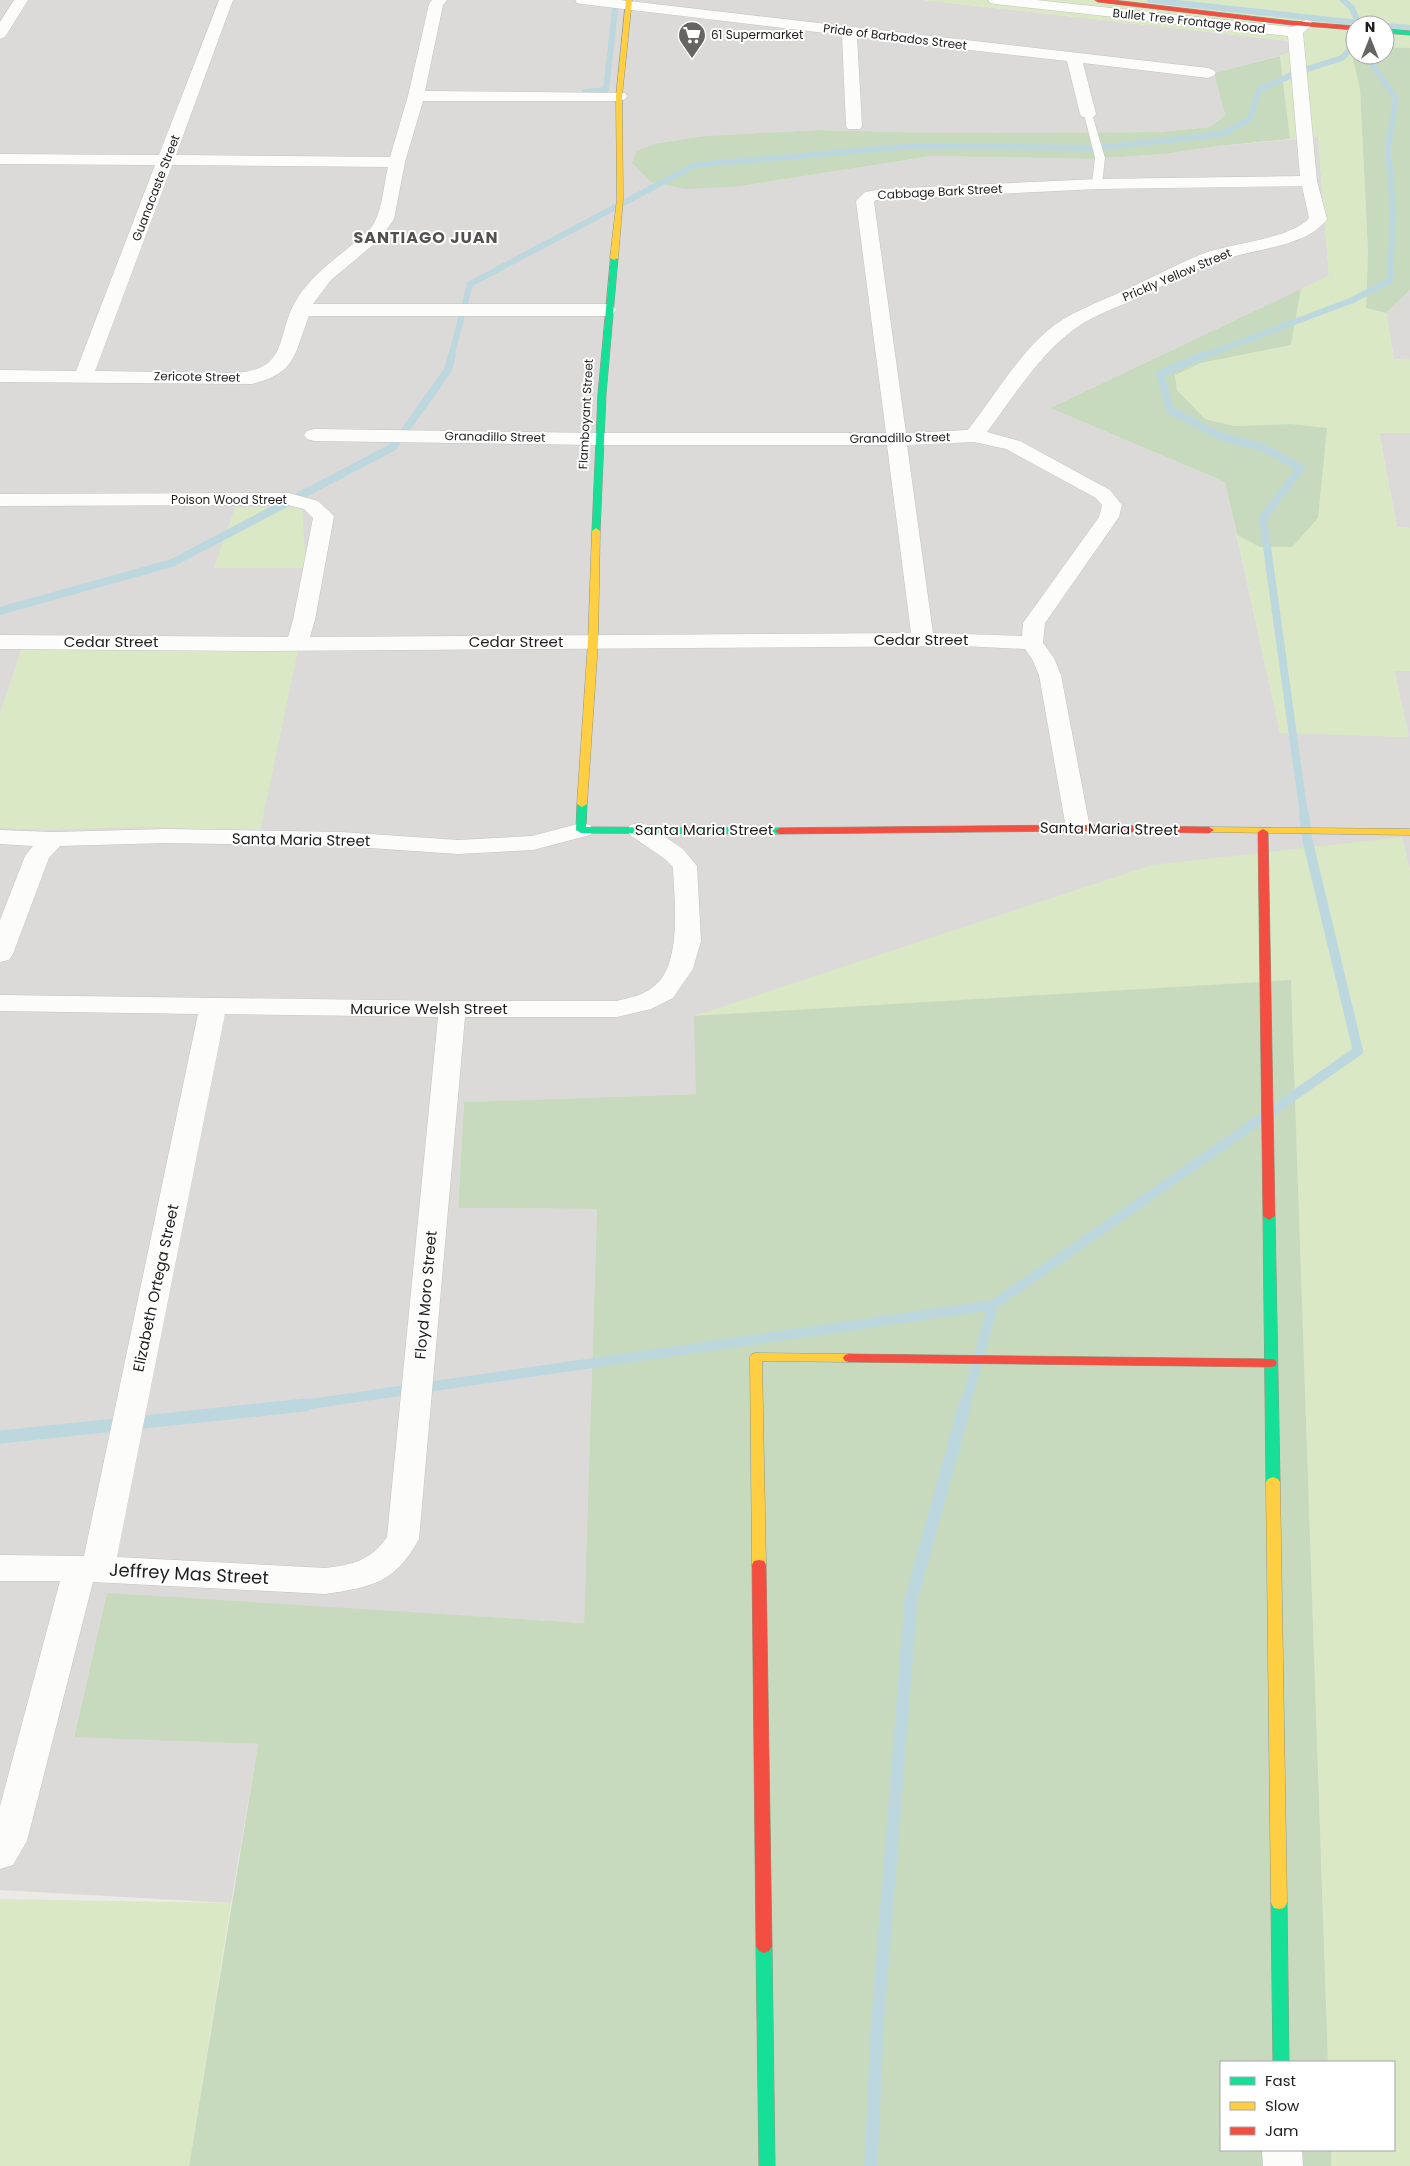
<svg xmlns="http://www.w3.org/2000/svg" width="1410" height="2166" font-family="Poppins,sans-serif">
	<rect width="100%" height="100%" fill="#eceae6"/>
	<path fill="#dbdad8" d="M 0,0 L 923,0 L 1300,42 L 1301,50 L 1214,73 L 1225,115 L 1210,127 L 1159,132 L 940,133 L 817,130 L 704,136 L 658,143 L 742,186 L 932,156 L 1090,159 L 1166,154 L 1218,146 L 1318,137 L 1329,276 L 1050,408 L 1225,482 L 1280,732 L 1409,737 L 1394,670 L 1410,671 L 1410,871 L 1402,837 L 697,1094 L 464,1102 L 458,1208 L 597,1209 L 584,1623 L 107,1594 L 74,1736 L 258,1744 L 231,1903 L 0,1890 Z
		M 1410,290 L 1410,360 L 1394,359 L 1386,313 Z
		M 1379,432 L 1410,433 L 1410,528 L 1397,527 Z"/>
	<path fill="#dae8c6" d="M 923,0 L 1410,0 L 1410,48 L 1385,47 L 1385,25 L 1355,25 L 1355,53 L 1352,54 L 1360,88 L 1368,252 L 1366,308 L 1386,313 L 1394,359 L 1410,360 L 1410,433 L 1379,433 L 1397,527 L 1410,528 L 1410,671 L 1394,671 L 1409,737 L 1280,733 L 1237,535 L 1260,546 L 1318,518 L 1321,477 L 1291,424 L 1234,426 L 1205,419 L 1177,390 L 1175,374 L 1201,363 L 1291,345 L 1301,289 L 1329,276 L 1318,137 L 1290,139 L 1280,56 L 1301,50 L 1300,42 Z
		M 235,507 L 302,507 L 306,568 L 214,568 Z
		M 22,647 L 298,650 L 260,831 L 145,827 L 50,830 L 0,828 L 0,713 Z
		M 1402,837 L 1410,871 L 1410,2166 L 1331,2166 L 1331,2150 L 1394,2150 L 1394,2062 L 1328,2062 L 1291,981 L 694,1016 L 1152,865 Z
		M 0,1899 L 231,1903 L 189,2166 L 0,2166 Z"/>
	<path fill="#c8dabd" d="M 1385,47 L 1410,48 L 1410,290 L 1386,313 L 1366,308 L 1368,252 L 1360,89 L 1352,54 L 1385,55 Z
		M 1280,56 L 1290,139 L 1218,146 L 1166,154 L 1090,159 L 932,156 L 742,186 L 687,189 L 651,182 L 632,163 L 636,151 L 658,143 L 704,136 L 817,130 L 940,133 L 1159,132 L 1210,127 L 1225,115 L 1214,73 Z
		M 1301,289 L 1291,345 L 1201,363 L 1175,375 L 1177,390 L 1205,419 L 1234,426 L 1291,424 L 1327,428 L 1318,518 L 1292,547 L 1260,547 L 1237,535 L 1225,482 L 1050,408 Z
		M 1291,980 L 1328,2062 L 1221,2062 L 1221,2150 L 1331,2150 L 1331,2166 L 189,2166 L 258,1744 L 74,1737 L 107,1593 L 584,1623 L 597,1209 L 458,1208 L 464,1102 L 696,1094 L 694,1016 Z"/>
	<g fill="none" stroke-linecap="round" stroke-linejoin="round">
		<path stroke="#bcd8de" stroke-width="6" d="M 1150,0 L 1378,25
			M 1343,0 L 1352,8 L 1359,25
			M 1385,26 L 1410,28
			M 585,92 L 606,90 L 615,10
			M 451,357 L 470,284 L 695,165 L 913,146 L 1097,148 L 1222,134 L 1250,119 L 1259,90 L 1298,72 L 1342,58 L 1355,44
			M 1201,357 L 1353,300 L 1390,280 L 1393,209 L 1388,147 L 1396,99 L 1366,55"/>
		<path stroke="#bcd8de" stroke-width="8" d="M 1204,355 L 1160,374 L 1170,410 L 1222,437 L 1262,447 L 1301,468 L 1263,518 L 1304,815
			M 0,611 L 172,563 L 393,447 L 448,370 L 452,355"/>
		<path stroke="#bcd8de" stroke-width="10" d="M 296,1406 L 993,1305 L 1358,1051 L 1307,838 L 1304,814
			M 965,1406 L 993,1305"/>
		<path stroke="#bcd8de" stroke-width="13" d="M 0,1437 L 305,1405
			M 871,2166 L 877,2029 L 911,1600 L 965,1405"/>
		<g stroke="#c5c4c2" stroke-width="1">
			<path id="lane" d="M 1088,111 L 1092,114 L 1105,158 L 1102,184 L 1097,187 L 1092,184 L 1095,158 L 1084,114 Z"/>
		</g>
		<g stroke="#c5c4c2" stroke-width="1">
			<path id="street" d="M 14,0 L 28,0 L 5,37 L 0,39 L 0,22 Z
				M 219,0 L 233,0 L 176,155 L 390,157 L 408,96 L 429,4 L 432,0 L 447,0 L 443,5 L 425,91 L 625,93 L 627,96 L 625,99 L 619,101 L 423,101 L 405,162 L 394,219 L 380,239 L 331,280 L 313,304 L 607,304 L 613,306 L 616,310 L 613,314 L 607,316 L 309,316 C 294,354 297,373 252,384 L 0,382 L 0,370 L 76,371 L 155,165 L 0,164 L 0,154 L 159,155 ZM 172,165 L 388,167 C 384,183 383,204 376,219 C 371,232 357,240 347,249 C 329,263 311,278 298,297 C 274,334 292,370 234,373 L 95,371 Z
				M 575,0 L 620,0 L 1208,68 L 1213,70 L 1216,73 L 1213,76 L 1208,78 L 1083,63 L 1096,114 L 1094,117 L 1082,117 L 1080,114 L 1067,61 L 857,37 L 862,126 L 860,129 L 848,129 L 846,126 L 842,35 L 582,4 L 577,3 Z
				M 988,0 L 1036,0 L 1292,27 L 1306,20 L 1311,21 L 1313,24 L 1303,33 L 1317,181 L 1327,219 C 1307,248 1249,249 1216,262 C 1190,271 1165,285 1140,297 C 1121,306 1099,313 1082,324 C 1041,350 1016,394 987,432 L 1020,441 L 1110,490 L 1122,505 L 1119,517 L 1045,623 L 1043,643 L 1054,658 L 1061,675 L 1090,828 L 1087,833 L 1078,835 L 1069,833 L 1066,828 L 1039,675 L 1032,659 L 1025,649 L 962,646 L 260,651 L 0,649 L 0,635 L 288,637 L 293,620 L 313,518 L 304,509 L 288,505 L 0,506 L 0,494 L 289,493 L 318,501 L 334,516 L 315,620 L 310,637 L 911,633 L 887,445 L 598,445 L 314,441 L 307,439 L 304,435 L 307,431 L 314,429 L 598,433 L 886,433 L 856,201 L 865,192 L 883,189 L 1097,179 L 1300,176 L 1288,36 L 995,4 L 990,3 ZM 1302,186 L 1309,218 C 1291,239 1231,243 1202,254 C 1175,265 1149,279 1123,291 C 1097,303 1067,313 1046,332 C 1018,356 991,400 968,430 L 906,433 L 874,202 L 876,200 L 1097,189 ZM 974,442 L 1006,449 L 1096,498 L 1102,505 L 1099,517 L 1023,623 L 1022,636 L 933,633 L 907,445 Z
				M 581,823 L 590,825 L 593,830 L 590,835 L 533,850 L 458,854 L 341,846 L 166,843 L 60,846 L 49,858 L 13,954 L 9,960 L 0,962 L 0,920 L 25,856 L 33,846 L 0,844 L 0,830 L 53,832 L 166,829 L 341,832 L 458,840 L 532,836 Z
				M 639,823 L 648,825 L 683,849 L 697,866 L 701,941 L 693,969 L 673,998 L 651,1009 L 617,1017 L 465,1017 L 419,1539 C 395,1583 372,1587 325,1594 L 93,1582 L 27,1841 L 13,1865 L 0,1869 L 0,1806 L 60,1581 L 0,1581 L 0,1555 L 84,1556 L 198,1014 L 0,1011 L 0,995 L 452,1001 L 617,1001 C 629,998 643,995 653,987 C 683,966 674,899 673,867 L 665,859 L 630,835 L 627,830 L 630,825 ZM 225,1014 L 438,1017 L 387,1537 C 371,1561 351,1565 325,1568 L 117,1557 Z
				M 1262,2150 L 1302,2150 L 1303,2166 L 1263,2166 Z"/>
		</g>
		<g stroke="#94957f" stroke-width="1">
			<path id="fast" d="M 1385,29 L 1410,31 L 1410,35 L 1385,33 Z
				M 611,256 L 618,258 L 606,394 L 600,531 L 596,534 L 592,531 L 598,394 Z
				M 582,801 L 587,804 L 586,827 L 780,828 L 785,831 L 780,834 L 581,833 L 576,830 L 577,804 Z
				M 1269,1212 L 1275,1216 L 1280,1482 L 1278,1485 L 1273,1487 L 1268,1485 L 1266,1482 L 1263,1216 Z
				M 1279,1897 L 1284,1898 L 1287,1903 L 1289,2062 L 1273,2062 L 1271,1903 L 1274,1898 Z
				M 764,1939 L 769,1941 L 772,1946 L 775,2166 L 759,2166 L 756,1946 L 759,1941 Z"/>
		</g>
		<g stroke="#94957f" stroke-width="1">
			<path id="slow" d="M 626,0 L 632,0 L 622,96 L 623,199 L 618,258 L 614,260 L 610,258 L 617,199 L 616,96 Z
				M 596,528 L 600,531 L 598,642 L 587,804 L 582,807 L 577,804 L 588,642 L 592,531 Z
				M 1209,827 L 1410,829 L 1410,835 L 1205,832 L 1204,830 L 1205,828 Z
				M 756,1353 L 849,1354 L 853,1355 L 855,1358 L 853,1361 L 849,1362 L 762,1361 L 766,1565 L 764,1569 L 759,1570 L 754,1569 L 752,1565 L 750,1357 L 752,1354 Z
				M 1273,1477 L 1278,1479 L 1280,1482 L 1287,1903 L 1284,1908 L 1279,1909 L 1274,1908 L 1271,1903 L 1266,1482 L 1268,1479 Z"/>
		</g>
		<g stroke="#94957f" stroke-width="1">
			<path id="jam" d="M 1095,0 L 1113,0 L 1292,21 L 1355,26 L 1355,30 L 1292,25 L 1098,2 Z
				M 1078,825 L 1209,827 L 1214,830 L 1209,833 L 1078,831 L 780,834 L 775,831 L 780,828 Z
				M 1263,829 L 1268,832 L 1275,1216 L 1269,1220 L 1263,1216 L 1258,832 Z
				M 849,1354 L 1271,1359 L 1275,1360 L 1277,1363 L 1275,1366 L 1271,1367 L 849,1362 L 845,1361 L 843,1358 L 845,1355 Z
				M 759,1560 L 764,1561 L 766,1565 L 772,1946 L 769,1951 L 764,1953 L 759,1951 L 756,1946 L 752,1565 L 754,1561 Z"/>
		</g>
		<use href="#lane" fill="#fcfcfb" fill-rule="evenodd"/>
		<use href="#street" fill="#fcfcfb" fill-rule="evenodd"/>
		<use href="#fast" fill="#16e098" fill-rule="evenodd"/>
		<use href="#slow" fill="#ffcf43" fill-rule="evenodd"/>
		<use href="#jam" fill="#f24e42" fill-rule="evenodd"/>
	</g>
	<defs>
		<g id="supermarket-pin" transform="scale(1.4375)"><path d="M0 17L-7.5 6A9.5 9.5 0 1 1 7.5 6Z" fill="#666564" stroke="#fff"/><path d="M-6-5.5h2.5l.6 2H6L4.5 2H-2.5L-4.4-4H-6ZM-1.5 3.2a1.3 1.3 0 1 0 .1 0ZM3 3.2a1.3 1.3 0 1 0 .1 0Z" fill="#fff"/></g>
	</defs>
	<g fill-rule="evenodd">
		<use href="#supermarket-pin" x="692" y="35"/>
	</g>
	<g text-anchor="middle" stroke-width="4" stroke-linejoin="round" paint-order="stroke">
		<g font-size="12" fill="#1e1e1e" stroke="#fff">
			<text transform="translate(1189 21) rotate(6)" y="4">Bullet Tree Frontage Road</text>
			<text transform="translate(895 37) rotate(7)" y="4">Pride of Barbados Street</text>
			<text transform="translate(156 188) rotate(-69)" y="4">Guanacaste Street</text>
			<text transform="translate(940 192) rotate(-3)" y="4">Cabbage Bark Street</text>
			<text transform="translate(1177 275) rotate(-23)" y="4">Prickly Yellow Street</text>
			<text transform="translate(197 377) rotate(1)" y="4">Zericote Street</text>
			<text transform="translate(586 414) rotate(-87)" y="4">Flamboyant Street</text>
			<text transform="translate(495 437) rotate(1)" y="4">Granadillo Street</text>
			<text transform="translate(900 438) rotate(-1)" y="4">Granadillo Street</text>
			<text x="229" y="504">Poison Wood Street</text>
		</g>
		<g font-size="12" fill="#1e1e1e" stroke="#fff" text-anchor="start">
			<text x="711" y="39">61 Supermarket</text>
		</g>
		<g font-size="15" fill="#1e1e1e" stroke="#fff">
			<text x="921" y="645">Cedar Street</text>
			<text x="111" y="647">Cedar Street</text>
			<text x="516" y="647">Cedar Street</text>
			<text transform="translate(1109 829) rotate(1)" y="5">Santa Maria Street</text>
			<text x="704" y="835">Santa Maria Street</text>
			<text transform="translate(301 840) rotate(1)" y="5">Santa Maria Street</text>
			<text x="429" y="1014">Maurice Welsh Street</text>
			<text transform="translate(156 1288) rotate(-78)" y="5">Elizabeth Ortega Street</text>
			<text transform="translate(426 1295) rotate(-85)" y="5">Floyd Moro Street</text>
		</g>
		<g font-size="16" font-weight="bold" letter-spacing="1" fill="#515151" stroke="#fff">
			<text x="426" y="243">SANTIAGO JUAN</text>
		</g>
		<g font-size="18" fill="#1e1e1e" stroke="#fff">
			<text transform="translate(189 1574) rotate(3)" y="6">Jeffrey Mas Street</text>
		</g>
	</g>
	<rect x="1220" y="2061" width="175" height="90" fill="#ffffff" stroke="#a5a5a5"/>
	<rect x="1230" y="2077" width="25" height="8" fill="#16e098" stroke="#a5a5a5"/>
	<text x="1265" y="2086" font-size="15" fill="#1e1e1e">Fast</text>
	<rect x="1230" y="2102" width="25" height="8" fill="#ffcf43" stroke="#a5a5a5"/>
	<text x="1265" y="2111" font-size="15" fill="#1e1e1e">Slow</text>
	<rect x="1230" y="2127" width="25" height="8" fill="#f24e42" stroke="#a5a5a5"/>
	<text x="1265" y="2136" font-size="15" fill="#1e1e1e">Jam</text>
	<g transform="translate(1370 40)"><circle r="24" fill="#ffffff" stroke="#a5a5a5"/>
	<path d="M0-4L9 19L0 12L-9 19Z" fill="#666564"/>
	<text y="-8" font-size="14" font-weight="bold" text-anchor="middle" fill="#1e1e1e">N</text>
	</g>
</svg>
